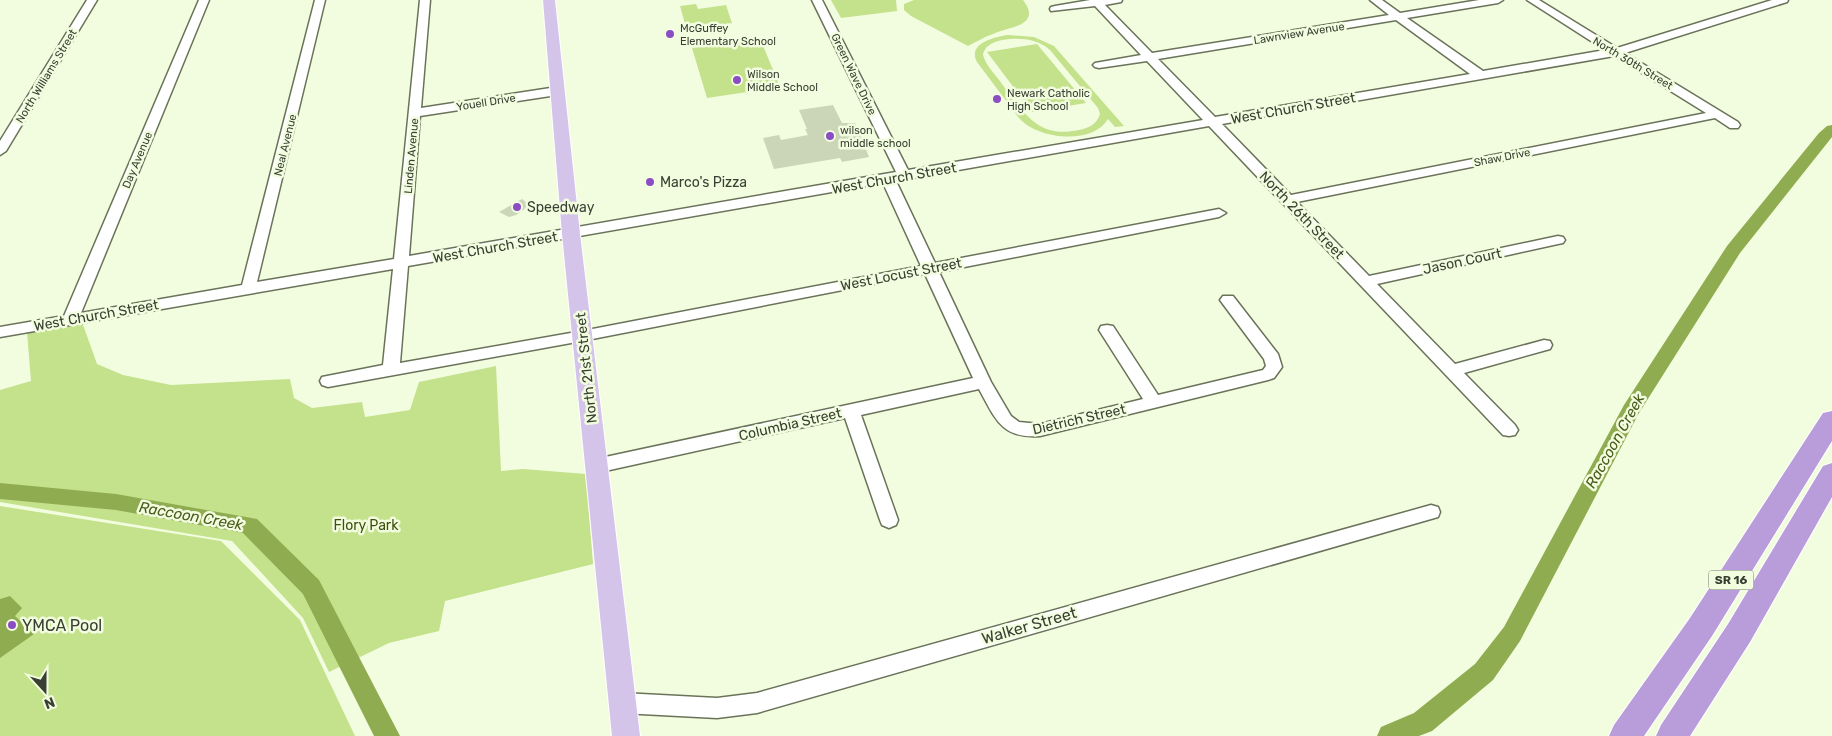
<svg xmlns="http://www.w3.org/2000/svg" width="1832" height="736" font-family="Rubik,sans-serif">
	<rect width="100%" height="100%" fill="#f2fddf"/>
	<path fill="#c4e18c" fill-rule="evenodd" d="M 831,0 L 896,0 L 897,11 L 841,18 Z
		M 914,0 L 1023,0 C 1043,26 1008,27 993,34 C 984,37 976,42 968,46 L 911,16 L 904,10 L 904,4 Z
		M 696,4 L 698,9 L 726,5 L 732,23 L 703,27 L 701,22 L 685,24 L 680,6 Z
		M 1008,35 L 1034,37 L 1054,46 L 1124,126 L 1115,127 L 1108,119 C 1092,146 1037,139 1019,118 L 977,62 C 967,43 995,37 1008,35 ZM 1010,39 C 1024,38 1039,40 1050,50 L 1098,108 L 1100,114 C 1097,124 1089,128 1079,130 C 1038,139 1024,113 1002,84 C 996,75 986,66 983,55 C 985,43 999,40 1010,39 Z
		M 760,38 L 780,87 L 707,98 L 692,48 Z
		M 1037,44 L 1086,103 L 1032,112 L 987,52 Z
		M 82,322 L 97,364 L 123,375 L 171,385 L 290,379 L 294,398 L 312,408 L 362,402 L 365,417 L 410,410 L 419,382 L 496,366 L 501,471 L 523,469 L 586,474 L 593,564 L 445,601 L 439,631 L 389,643 L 329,672 L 303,618 L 232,541 L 0,502 L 0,390 L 31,381 L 27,332 Z
		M 0,506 L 221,541 L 300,620 L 355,736 L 0,736 Z"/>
	<path fill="#90ac51" d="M 10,596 L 22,608 L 15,616 L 34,634 L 0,658 L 0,599 Z"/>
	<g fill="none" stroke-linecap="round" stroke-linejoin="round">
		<path fill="#90ac51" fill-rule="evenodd" d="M 1832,125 L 1832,137 L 1740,253 L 1639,413 L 1520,641 L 1493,680 L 1432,731 L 1419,736 L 1377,736 L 1381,727 L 1414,713 L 1475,664 L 1504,627 L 1624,405 L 1727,246 L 1819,133 L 1827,126 Z
			M 0,483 L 116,494 L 257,519 L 319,580 L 400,736 L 374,736 L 303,594 L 243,533 L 116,510 L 0,499 Z"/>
	</g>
	<path fill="#cbd5b8" d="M 833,105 L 842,123 L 855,123 L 869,157 L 842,162 L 840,158 L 774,169 L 763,138 L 779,135 L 781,140 L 808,135 L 805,129 L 807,129 L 799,110 Z
		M 522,199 L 530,205 L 516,215 L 509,217 L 499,212 Z"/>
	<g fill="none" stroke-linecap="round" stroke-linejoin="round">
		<g stroke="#6a735a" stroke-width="3">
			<path id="minor" d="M 87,0 L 97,0 L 6,151 L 0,155 L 0,141 Z
				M 199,0 L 209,0 L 81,313 L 242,285 L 315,0 L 325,0 L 257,282 L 394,259 L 420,0 L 430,0 L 421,108 L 557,87 L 563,91 L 557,95 L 420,116 L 409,256 L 896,172 L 812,0 L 822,0 L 908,170 L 1203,120 L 1147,61 L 1099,68 L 1095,67 L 1093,65 L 1095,63 L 1141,55 L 1095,6 L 1051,11 L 1050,9 L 1051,7 L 1055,6 L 1090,0 L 1122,0 L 1121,2 L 1105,5 L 1152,53 L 1389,15 L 1370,0 L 1382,0 L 1400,13 L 1479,0 L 1503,0 L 1498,3 L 1407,18 L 1483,71 L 1605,50 L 1527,0 L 1539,0 L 1617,48 L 1772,0 L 1788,0 L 1787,2 L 1625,53 L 1738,122 L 1740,125 L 1738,128 L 1730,128 L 1715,118 L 1297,202 L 1369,276 L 1558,236 L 1563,237 L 1565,240 L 1563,243 L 1558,244 L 1377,284 L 1455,364 L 1544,340 L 1550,341 L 1552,345 L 1550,349 L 1464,373 L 1515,425 L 1518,430 L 1515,435 L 1509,436 L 1503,435 L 1209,126 L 896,181 L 935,263 L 1219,209 L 1226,213 L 1219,217 L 939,272 L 991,382 L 1011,416 L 1019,422 L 1040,424 L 1143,399 L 1099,330 L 1101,326 L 1107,325 L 1113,326 L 1158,395 L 1263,370 L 1266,366 L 1264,359 L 1220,300 L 1223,296 L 1233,296 L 1278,354 L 1282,367 L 1274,378 L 1268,380 L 1040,436 C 1001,439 995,418 979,389 L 861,415 L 898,520 L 896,525 L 889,528 L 882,525 L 880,520 L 845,418 L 596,473 L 590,471 L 587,466 L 590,461 L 596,459 L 973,378 L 925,274 L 582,341 L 328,387 L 322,385 L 320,381 L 322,377 L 383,365 L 393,269 L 0,337 L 0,327 L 64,316 ZM 1396,20 L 1470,74 L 1215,117 L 1158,59 ZM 1614,56 L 1706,113 L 1291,195 L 1222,124 ZM 883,183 L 921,266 L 582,331 L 400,363 L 408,266 Z
				M 1431,505 L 1438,507 L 1440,512 L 1438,517 L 757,713 L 717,718 L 622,713 L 614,710 L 611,703 L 614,696 L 622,693 L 717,698 L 757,693 Z"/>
		</g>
		<g stroke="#fff" stroke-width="2">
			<path id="major" d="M 543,0 L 555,0 L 580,234 L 640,736 L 612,736 L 562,234 Z"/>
		</g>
		<g stroke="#fff" stroke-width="2">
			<path id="highway" d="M 1832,411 L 1832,441 L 1712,636 L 1644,736 L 1609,736 L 1614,725 L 1690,618 L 1823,413 Z
				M 1832,463 L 1832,497 L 1750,642 L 1690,736 L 1656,736 L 1661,725 L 1728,624 L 1823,466 Z"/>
		</g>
		<use href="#minor" fill="#fff" fill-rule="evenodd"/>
		<use href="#major" fill="#d5c4e9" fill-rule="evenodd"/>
		<use href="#highway" fill="#b99cda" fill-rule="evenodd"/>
	</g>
	<g fill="#8b4dc3" stroke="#f2fddf" stroke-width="2">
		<circle cx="670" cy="34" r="5"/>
		<circle cx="737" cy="80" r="5"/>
		<circle cx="997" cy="99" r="5"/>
		<circle cx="830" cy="136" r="5"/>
		<circle cx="650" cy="182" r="5"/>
		<circle cx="517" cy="207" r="5"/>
		<circle cx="12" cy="625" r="5"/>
	</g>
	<g text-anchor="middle" stroke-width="5" stroke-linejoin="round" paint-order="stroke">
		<g font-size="11" fill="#3a3f33" stroke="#f2fddf" text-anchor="start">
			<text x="680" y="32">McGuffey<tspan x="680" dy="13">Elementary School</tspan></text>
			<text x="747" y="78">Wilson<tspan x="747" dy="13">Middle School</tspan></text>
			<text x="1007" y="97">Newark Catholic<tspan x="1007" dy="13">High School</tspan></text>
			<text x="840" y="134">wilson<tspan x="840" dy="13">middle school</tspan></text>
		</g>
		<g font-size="11" fill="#3a3f33" stroke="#f2fddf">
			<text transform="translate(1299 33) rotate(-9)" y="4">Lawnview Avenue</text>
			<text transform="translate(1633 63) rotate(31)" y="4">North 30th Street</text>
			<text transform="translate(854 74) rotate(64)" y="4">Green Wave Drive</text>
			<text transform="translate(46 76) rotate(-59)" y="4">North Williams Street</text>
			<text transform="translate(486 102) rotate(-9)" y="4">Youell Drive</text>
			<text transform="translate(285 145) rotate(-76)" y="4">Neal Avenue</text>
			<text transform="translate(411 156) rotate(-85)" y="4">Linden Avenue</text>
			<text transform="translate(1502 157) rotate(-11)" y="4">Shaw Drive</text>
			<text transform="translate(137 160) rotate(-67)" y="4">Day Avenue</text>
		</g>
		<rect fill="#f2fddf" stroke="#717867" stroke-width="1" x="1708.5" y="570.5" width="45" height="19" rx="4"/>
		<g font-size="12" font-weight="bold" fill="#3a3f33">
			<text x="1731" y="584">SR 16</text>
		</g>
		<g font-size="14" fill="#3a3f33" stroke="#f2fddf">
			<text transform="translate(1293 108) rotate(-10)" y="5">West Church Street</text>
			<text transform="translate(894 178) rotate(-10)" y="5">West Church Street</text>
			<text transform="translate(1302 215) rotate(46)" y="5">North 26th Street</text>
			<text transform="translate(495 247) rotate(-10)" y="5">West Church Street</text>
			<text transform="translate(1462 261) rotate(-12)" y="5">Jason Court</text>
			<text transform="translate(901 274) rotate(-11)" y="5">West Locust Street</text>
			<text transform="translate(96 315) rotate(-10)" y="5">West Church Street</text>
			<text transform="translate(586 368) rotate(-96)" y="5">North 21st Street</text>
			<text transform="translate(1079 419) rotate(-13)" y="5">Dietrich Street</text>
			<text transform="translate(790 424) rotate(-13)" y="5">Columbia Street</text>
		</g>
		<g font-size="14" fill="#3a3f33" stroke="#f2fddf" text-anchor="start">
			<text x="660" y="187">Marco's Pizza</text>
			<text x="527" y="212">Speedway</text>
		</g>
		<g font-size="14" fill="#3e500c" stroke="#f2fddf">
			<text x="366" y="530">Flory Park</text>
		</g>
		<g font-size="15" font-style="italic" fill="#485b1a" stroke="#f2fddf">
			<text transform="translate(1615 441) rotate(-61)" y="5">Raccoon Creek</text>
			<text transform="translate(191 516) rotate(10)" y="5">Raccoon Creek</text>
		</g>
		<g font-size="16" fill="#3a3f33" stroke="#f2fddf" text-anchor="start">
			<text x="22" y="631">YMCA Pool</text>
		</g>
		<g font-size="16" fill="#3a3f33" stroke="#f2fddf">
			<text transform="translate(1029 625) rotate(-16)" y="6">Walker Street</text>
		</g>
	</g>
	<g transform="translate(45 691) rotate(159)" stroke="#f2fddf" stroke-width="4" paint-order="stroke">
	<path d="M0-4L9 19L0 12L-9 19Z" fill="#3a3f33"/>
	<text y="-8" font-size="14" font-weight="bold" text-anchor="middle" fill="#3a3f33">N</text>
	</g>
</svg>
